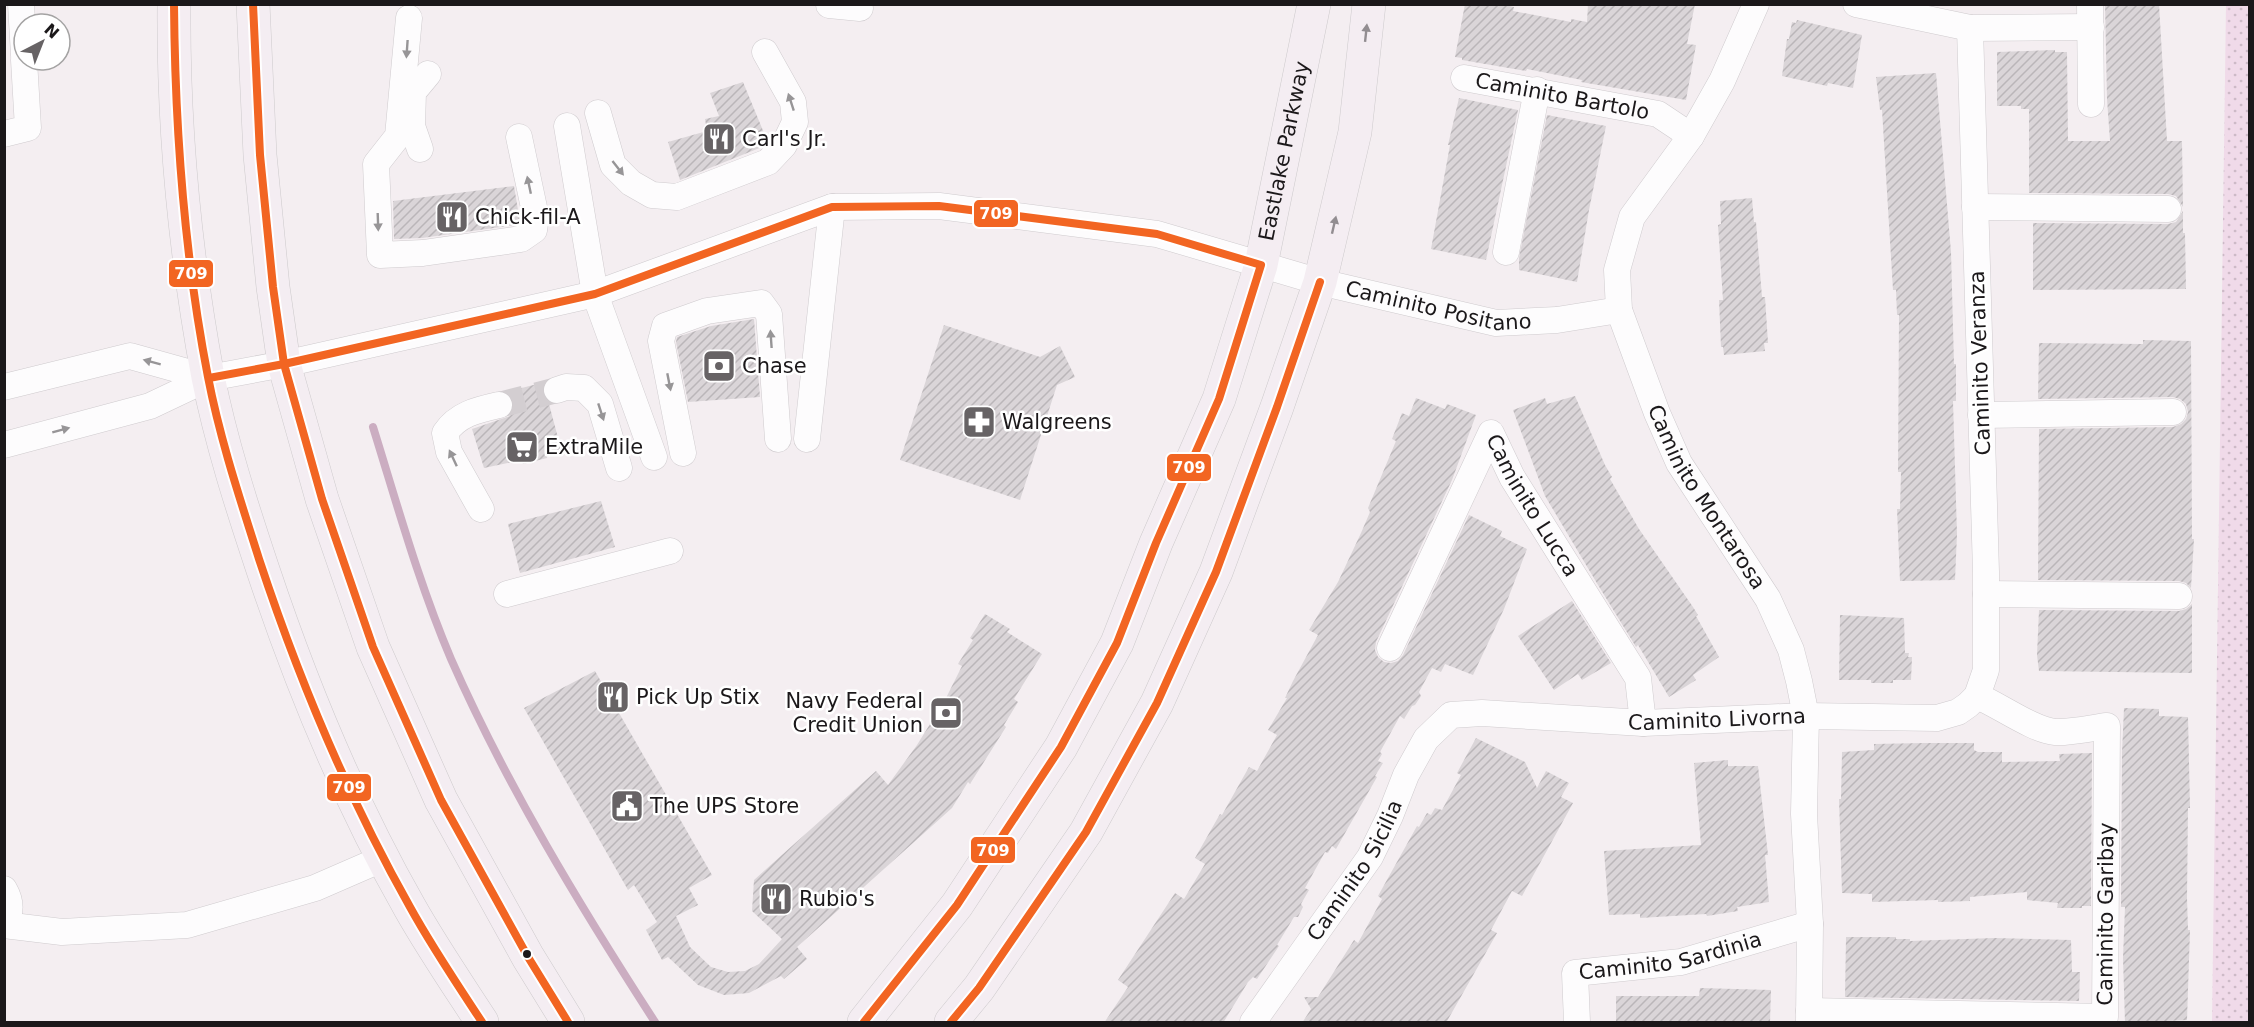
<svg xmlns="http://www.w3.org/2000/svg" width="2254" height="1027" font-family="'DejaVu Sans',sans-serif">
	<defs>
		<pattern id="grass-dots" width="8" height="8" patternUnits="userSpaceOnUse" patternTransform="scale(1.5)"><rect width="8" height="8" fill="#f0dae9"/><path d="M2 2h.1M6 6h.1" fill="none" stroke="#cdbac7" stroke-width="1.8" stroke-linecap="round"/></pattern>
		<pattern id="building-hatch" width="6" height="6" patternUnits="userSpaceOnUse" patternTransform="scale(1.5)"><rect width="6" height="6" fill="#dad5d8"/><path d="M-1 1l2-2M0 6l6-6M5 7l2-2" fill="none" stroke="#bab6b9"/></pattern>
	</defs>
	<rect width="100%" height="100%" fill="#f4eef1"/>
	<path fill="url(#grass-dots)" d="M 2249,4 L 2250,1022 L 2212,1022 L 2226,5 Z"/>
	<g fill="none" stroke-linecap="round" stroke-linejoin="round">
		<path stroke="#cbadc1" stroke-width="8" d="M 373,427 C 397,504 419,584 451,659 C 507,786 580,906 655,1022"/>
	</g>
	<path fill="url(#building-hatch)" d="M 1465,4 L 1500,4 L 1514,7 L 1513,11 L 1571,22 L 1571,19 L 1587,22 L 1588,4 L 1695,4 L 1687,44 L 1696,45 L 1686,100 L 1581,82 L 1582,80 L 1527,69 L 1526,71 L 1462,60 L 1462,58 L 1455,57 Z
		M 2105,4 L 2159,4 L 2167,141 L 2182,141 L 2183,207 L 2176,196 L 2168,194 L 2029,193 L 2029,109 L 2021,109 L 2021,106 L 1997,106 L 1997,52 L 2055,50 L 2055,52 L 2067,52 L 2068,141 L 2110,141 L 2107,99 Z
		M 1797,20 L 1862,35 L 1853,88 L 1828,83 L 1827,86 L 1782,76 L 1787,39 L 1789,39 L 1792,22 L 1796,23 Z
		M 1936,73 L 1951,252 L 1954,364 L 1956,364 L 1956,401 L 1953,401 L 1957,534 L 1955,580 L 1900,581 L 1897,509 L 1900,509 L 1901,472 L 1898,472 L 1899,315 L 1897,315 L 1896,290 L 1893,290 L 1882,110 L 1880,110 L 1876,77 Z
		M 743,82 L 764,133 L 758,135 L 762,147 L 680,180 L 668,142 L 707,131 L 705,119 L 719,116 L 710,93 Z
		M 1459,98 L 1518,110 L 1486,260 L 1431,249 L 1450,145 L 1448,145 Z
		M 1547,115 L 1606,126 L 1589,210 L 1577,282 L 1519,270 L 1519,258 Z
		M 514,186 L 520,222 L 515,225 L 422,238 L 394,239 L 393,201 Z
		M 1752,198 L 1754,222 L 1756,222 L 1762,297 L 1765,297 L 1768,343 L 1764,343 L 1765,351 L 1724,355 L 1723,347 L 1721,347 L 1719,300 L 1723,300 L 1718,225 L 1721,224 L 1720,201 Z
		M 2183,211 L 2183,233 L 2185,233 L 2186,289 L 2033,290 L 2033,223 L 2168,224 L 2176,222 Z
		M 754,319 L 760,397 L 688,402 L 676,342 L 677,337 L 711,326 Z
		M 944,325 L 1040,357 L 1060,346 L 1075,377 L 1057,385 L 1020,500 L 900,460 Z
		M 2143,340 L 2191,341 L 2192,539 L 2194,539 L 2191,588 L 2186,583 L 2179,581 L 2038,580 L 2039,429 L 2173,427 L 2181,424 L 2186,419 L 2188,412 L 2186,404 L 2180,399 L 2173,397 L 2038,399 L 2039,343 L 2143,344 Z
		M 545,382 L 543,394 L 547,401 L 552,404 L 549,404 L 561,449 L 548,452 L 547,458 L 523,464 L 521,460 L 484,468 L 472,429 L 510,416 L 513,409 L 514,402 L 506,392 Z
		M 1575,396 L 1605,465 L 1612,477 L 1610,479 L 1639,529 L 1693,607 L 1698,615 L 1696,616 L 1719,657 L 1693,675 L 1696,680 L 1669,697 L 1638,645 L 1636,647 L 1598,585 L 1545,496 L 1513,410 L 1545,398 L 1547,404 Z
		M 1416,398 L 1445,409 L 1447,404 L 1476,415 L 1452,480 L 1376,642 L 1375,650 L 1378,657 L 1384,662 L 1391,663 L 1398,661 L 1403,655 L 1469,515 L 1502,531 L 1500,536 L 1527,549 L 1504,609 L 1473,675 L 1445,664 L 1441,672 L 1432,668 L 1419,692 L 1421,696 L 1415,705 L 1412,706 L 1404,719 L 1400,716 L 1380,752 L 1382,754 L 1378,761 L 1383,763 L 1375,776 L 1377,777 L 1336,849 L 1332,846 L 1328,853 L 1325,852 L 1305,888 L 1309,890 L 1301,904 L 1303,907 L 1298,917 L 1294,917 L 1277,945 L 1279,946 L 1257,979 L 1253,977 L 1248,982 L 1223,1023 L 1104,1023 L 1128,987 L 1118,980 L 1175,893 L 1184,899 L 1205,864 L 1195,858 L 1220,814 L 1222,815 L 1249,767 L 1257,771 L 1277,735 L 1268,730 L 1287,698 L 1285,698 L 1293,681 L 1318,635 L 1309,630 L 1338,582 L 1361,533 L 1370,512 L 1368,508 L 1396,441 L 1392,439 L 1402,413 L 1409,416 Z
		M 601,501 L 615,547 L 520,573 L 508,524 Z
		M 1572,601 L 1611,663 L 1582,680 L 1578,674 L 1554,690 L 1518,636 Z
		M 2192,604 L 2192,673 L 2039,671 L 2037,655 L 2039,610 L 2179,611 L 2186,609 Z
		M 985,614 L 1010,629 L 1007,632 L 1042,654 L 1014,699 L 1018,702 L 1004,725 L 1006,727 L 970,784 L 968,782 L 952,808 L 797,947 L 807,959 L 784,979 L 781,976 L 749,993 L 724,995 L 698,985 L 668,957 L 662,960 L 646,930 L 657,922 L 634,885 L 628,890 L 524,708 L 595,671 L 712,875 L 689,888 L 698,905 L 676,916 L 690,947 L 711,967 L 728,972 L 745,971 L 759,964 L 782,939 L 752,911 L 754,880 L 876,771 L 888,785 L 917,745 L 946,698 L 962,666 L 958,664 L 973,640 L 970,638 Z
		M 1840,615 L 1904,618 L 1905,653 L 1909,653 L 1908,657 L 1912,657 L 1911,680 L 1893,680 L 1893,683 L 1871,683 L 1871,680 L 1839,680 Z
		M 2124,708 L 2159,709 L 2159,716 L 2188,717 L 2190,808 L 2188,808 L 2187,898 L 2188,930 L 2190,930 L 2187,1020 L 2125,1023 L 2123,958 L 2125,907 L 2121,907 L 2122,753 Z
		M 1476,738 L 1525,762 L 1537,788 L 1546,771 L 1569,783 L 1561,797 L 1573,803 L 1522,896 L 1512,891 L 1491,930 L 1497,933 L 1446,1023 L 1302,1023 L 1311,1009 L 1304,997 L 1318,997 L 1354,940 L 1358,943 L 1382,899 L 1378,896 L 1417,826 L 1419,827 L 1427,813 L 1431,815 L 1435,808 L 1442,810 L 1461,775 L 1457,773 Z
		M 1924,743 L 1974,743 L 1974,750 L 1978,752 L 2002,752 L 2002,762 L 2060,761 L 2059,754 L 2092,753 L 2091,906 L 2082,906 L 2082,908 L 2057,908 L 2058,903 L 2027,900 L 2027,892 L 1970,897 L 1970,901 L 1938,902 L 1938,900 L 1872,902 L 1872,894 L 1842,893 L 1839,799 L 1841,799 L 1842,752 L 1874,750 L 1874,744 Z
		M 1728,760 L 1728,766 L 1758,766 L 1768,855 L 1765,855 L 1769,902 L 1737,907 L 1738,911 L 1707,916 L 1706,914 L 1640,918 L 1640,914 L 1609,915 L 1604,851 L 1701,845 L 1694,763 Z
		M 1846,937 L 1896,937 L 1896,939 L 1910,939 L 1910,941 L 1994,938 L 2071,940 L 2072,972 L 2080,972 L 2079,1001 L 1845,997 Z
		M 1700,988 L 1771,990 L 1770,1023 L 1616,1023 L 1616,996 L 1699,996 Z"/>
	<g fill="none" stroke-linecap="round" stroke-linejoin="round">
		<path stroke="#d3ced1" stroke-width="26" stroke-dasharray="26 13" stroke-linecap="butt" d="M 499,405 L 557,390"/>
		<g stroke="#cfcbce" stroke-width="27">
			<g id="minor">
				<path d="M 21,4 L 24,55"/>
				<path id="s1" d="M 1756,4 L 1722,81 L 1691,136 L 1632,217 L 1617,270 L 1619,310 L 1657,413 L 1679,463 L 1768,599 L 1791,650 L 1799,681 L 1806,716 L 1804,814 L 1810,924 L 1809,1022"/>
				<path d="M 1856,4 L 1970,28 L 2091,27"/>
				<path d="M 2090,4 L 2091,104"/>
				<path d="M 829,5 L 860,8"/>
				<path d="M 409,18 L 398,136 L 376,164 L 380,255 L 423,253 L 521,239 L 534,230 L 536,217 L 519,137"/>
				<path id="s2" d="M 1464,78 L 1658,114 L 1691,136"/>
				<path d="M 598,113 L 613,165 L 631,183 L 652,195 L 677,197 L 768,162 L 784,145 L 795,122 L 793,102 L 765,52"/>
				<path d="M 567,126 L 595,294 L 654,457"/>
				<path d="M 4,134 L 28,128 L 24,60"/>
				<path d="M 420,149 L 412,126 L 413,92 L 428,74"/>
				<path d="M 1975,207 L 2168,209"/>
				<path d="M 1506,252 L 1537,90"/>
				<path d="M 4,387 L 130,356 L 209,378"/>
				<path d="M 557,390 L 566,387 L 584,388 L 600,404 L 619,468"/>
				<path d="M 1981,415 L 2173,412"/>
				<path d="M 807,439 L 832,207"/>
				<path id="s3" d="M 4,445 L 150,406 L 209,378 L 284,364 L 595,294 L 832,207 L 939,206 L 1157,234 L 1320,282 L 1496,323 L 1557,320 L 1619,310"/>
				<path d="M 683,453 L 661,341 L 665,326 L 707,311 L 761,303 L 769,314 L 778,439"/>
				<path d="M 481,509 L 449,452 L 445,433 C 458,414 477,410 499,405"/>
				<path d="M 507,594 L 670,551"/>
				<path d="M 1986,594 L 2179,596"/>
				<path id="s4" d="M 1390,648 L 1491,433 L 1512,477 L 1638,678 L 1643,723"/>
				<path d="M 4,889 C 11,901 12,912 4,924"/>
				<path d="M 4,925 L 62,932 L 187,925 L 315,888 L 384,858"/>
				<path id="s5" d="M 1809,1011 L 2105,1017 L 2107,726 C 2092,728 2069,733 2055,732 C 2033,730 1999,705 1977,696"/>
				<path id="s6" d="M 1253,1022 L 1370,857 L 1390,816 L 1406,775 L 1426,739 L 1451,715 L 1482,713 L 1643,723 L 1806,716 L 1937,718 L 1958,712 L 1968,705 L 1977,696 L 1986,670 L 1986,572 L 1970,28"/>
				<path id="s7" d="M 1577,1022 L 1575,973 L 1681,962 L 1810,924"/>
			</g>
		</g>
		<g stroke="#cdcacc" stroke-width="34">
			<g id="major">
				<path d="M 174,4 C 173,129 185,254 208,377 C 221,442 242,507 263,570 C 302,687 349,801 410,908 C 432,947 458,985 482,1022"/>
				<path d="M 253,4 L 260,155 L 273,287 L 284,364 L 322,499 L 373,647 L 441,800 L 528,957 L 568,1022"/>
				<path id="s8" d="M 864,1022 L 957,905 L 1061,747 L 1117,643 L 1156,543 L 1219,399 L 1261,265 L 1314,4"/>
				<path d="M 951,1022 L 979,988 L 1086,832 L 1157,703 L 1216,572 L 1277,407 L 1320,282 L 1355,132 L 1369,4"/>
			</g>
		</g>
		<use href="#minor" stroke="#fdfcfd" stroke-width="26"/>
		<use href="#major" stroke="#f4edf2" stroke-width="33"/>
		<g stroke="#fff" stroke-width="12">
			<path id="bus-1" d="M 174,4 C 175,129 184,254 208,377 C 220,439 240,499 259,559 C 299,680 348,797 410,907 C 432,947 457,984 482,1022
				M 253,4 L 260,155 L 273,287 L 284,364 L 322,499 L 373,647 L 441,800 L 528,957 L 568,1022
				M 209,378 L 284,364 L 595,294 L 832,207 L 939,206 L 1157,234 L 1261,265
				M 864,1022 L 957,905 L 1061,747 L 1117,643 L 1156,543 L 1219,399 L 1261,265
				M 951,1022 L 979,988 L 1086,832 L 1157,703 L 1216,572 L 1277,407 L 1320,282"/>
		</g>
		<use href="#bus-1" stroke="#f26522" stroke-width="8"/>
	</g>
	<defs><path id="oneway-solid" d="M-6-.8H1V-3.2L6.5 0L1 3.2V.8H-6Z" transform="scale(1.5)"/></defs>
	<g fill="#928d91">
		<use href="#oneway-solid" transform="translate(1366 33) rotate(-84)"/>
		<use href="#oneway-solid" transform="translate(1334 225) rotate(-77)"/>
	</g>
	<g fill="#979597">
		<use href="#oneway-solid" transform="translate(407 49) rotate(94)"/>
		<use href="#oneway-solid" transform="translate(791 102) rotate(-108)"/>
		<use href="#oneway-solid" transform="translate(618 168) rotate(52)"/>
		<use href="#oneway-solid" transform="translate(529 185) rotate(-102)"/>
		<use href="#oneway-solid" transform="translate(378 222) rotate(88)"/>
		<use href="#oneway-solid" transform="translate(771 339) rotate(-94)"/>
		<use href="#oneway-solid" transform="translate(152 362) rotate(-165)"/>
		<use href="#oneway-solid" transform="translate(669 382) rotate(79)"/>
		<use href="#oneway-solid" transform="translate(601 412) rotate(72)"/>
		<use href="#oneway-solid" transform="translate(61 430) rotate(-15)"/>
		<use href="#oneway-solid" transform="translate(453 458) rotate(-115)"/>
	</g>
	<defs>
		<g id="restaurant-square" transform="scale(1.725)"><rect x="-9" y="-9" width="18" height="18" rx="4" fill="#676365" stroke="#fff"/><path d="M-5-6h1v4h1v-4h1v4h1v-4h1v5L-1.5 .5V6h-2V.5L-5-1ZM5-6V6H3V1.5H1.5Q1.5-4 5-6Z" fill="#fff"/></g>
		<g id="bank-square" transform="scale(1.725)"><rect x="-9" y="-9" width="18" height="18" rx="4" fill="#676365" stroke="#fff"/><path d="M-6-4H6V4H-6ZM0-2.3a2.3 2.3 0 1 0 0 4.6a2.3 2.3 0 1 0 0-4.6Z" fill="#fff"/></g>
		<g id="pharmacy-square" transform="scale(1.725)"><rect x="-9" y="-9" width="18" height="18" rx="4" fill="#676365" stroke="#fff"/><path d="M-2-6h4v4h4v4h-4v4h-4v-4h-4v-4h4Z" fill="#fff"/></g>
		<g id="supermarket-square" transform="scale(1.725)"><rect x="-9" y="-9" width="18" height="18" rx="4" fill="#676365" stroke="#fff"/><path d="M-6-5.5h2.5l.6 2H6L4.5 2H-2.5L-4.4-4H-6ZM-1.5 3.2a1.3 1.3 0 1 0 .1 0ZM3 3.2a1.3 1.3 0 1 0 .1 0Z" fill="#fff"/></g>
		<g id="civic-square" transform="scale(1.725)"><rect x="-9" y="-9" width="18" height="18" rx="4" fill="#676365" stroke="#fff"/><path d="M-.6-6.5H3V-4.5H.6V-3L4-1V1h2V6H-6V1h2V-1L-.6-3ZM-1.2 2.5V6h2.4V2.5Z" fill="#fff"/></g>
	</defs>
	<g fill-rule="evenodd">
		<use href="#restaurant-square" x="719" y="139"/>
		<use href="#restaurant-square" x="452" y="217"/>
		<use href="#bank-square" x="719" y="366"/>
		<use href="#pharmacy-square" x="979" y="422"/>
		<use href="#supermarket-square" x="522" y="447"/>
		<use href="#restaurant-square" x="613" y="697"/>
		<use href="#bank-square" x="946" y="713"/>
		<use href="#civic-square" x="627" y="806"/>
		<use href="#restaurant-square" x="776" y="899"/>
	</g>
	<circle fill="#1b181a" stroke="#fff" stroke-width="2" cx="527" cy="954" r="5"/>
	<g text-anchor="middle" stroke-width="5" stroke-linejoin="round" paint-order="stroke">
		<g font-size="21" fill="#1b181a" stroke="#fff">
			<text dy="7" stroke="none"><textPath href="#s2" startOffset="100">Caminito Bartolo</textPath></text>
			<text dy="7" stroke="none"><textPath href="#s8" startOffset="978">Eastlake Parkway</textPath></text>
			<text dy="7" stroke="none"><textPath href="#s3" startOffset="1482">Caminito Positano</textPath></text>
			<text transform="translate(1980 363) rotate(-92)" y="7">Caminito Veranza</text>
			<text dy="7" stroke="none"><textPath href="#s1" startOffset="550">Caminito Montarosa</textPath></text>
			<text dy="7" stroke="none"><textPath href="#s4" startOffset="321">Caminito Lucca</textPath></text>
			<text dy="7" stroke="none"><textPath href="#s6" startOffset="634">Caminito Livorna</textPath></text>
			<text dy="7" stroke="none"><textPath href="#s6" startOffset="183">Caminito Sicilia</textPath></text>
			<text dy="7" stroke="none"><textPath href="#s5" startOffset="399">Caminito Garibay</textPath></text>
			<text dy="7" stroke="none"><textPath href="#s7" startOffset="146">Caminito Sardinia</textPath></text>
		</g>
		<g font-size="21" fill="#1b181a" stroke="#fff" text-anchor="start">
			<text x="742" y="146">Carl's Jr.</text>
			<text x="475" y="224">Chick-fil-A</text>
			<text x="742" y="373">Chase</text>
			<text x="1002" y="429">Walgreens</text>
			<text x="545" y="454">ExtraMile</text>
			<text x="636" y="704">Pick Up Stix</text>
			<text x="923" y="708" text-anchor="end">Navy Federal<tspan x="923" dy="24">Credit Union</tspan></text>
			<text x="650" y="813">The UPS Store</text>
			<text x="799" y="906">Rubio's</text>
		</g>
	</g>
	<g stroke="#fff" stroke-width="2">
		<rect x="973" y="199" width="46" height="29" rx="6" fill="#f26522"/>
		<rect x="168" y="259" width="46" height="29" rx="6" fill="#f26522"/>
		<rect x="1166" y="453" width="46" height="29" rx="6" fill="#f26522"/>
		<rect x="326" y="773" width="46" height="29" rx="6" fill="#f26522"/>
		<rect x="970" y="836" width="46" height="28" rx="6" fill="#f26522"/>
	</g>
	<g font-size="16" text-anchor="middle" font-weight="bold" fill="#fff">
		<text x="996" y="219">709</text>
		<text x="191" y="279">709</text>
		<text x="1189" y="473">709</text>
		<text x="349" y="793">709</text>
		<text x="993" y="856">709</text>
	</g>
	<rect width="2254" height="1027" fill="none" stroke="#1b181a" stroke-width="12"/>
	<g transform="translate(42 42) rotate(42)"><circle r="28" fill="#ffffff" stroke="#a4a3a3" stroke-width="1.5"/>
	<path d="M0-4.5L10 22L0 15L-10 22Z" fill="#676365"/>
	<text y="-9" font-size="16" font-weight="bold" text-anchor="middle" fill="#1b181a">N</text>
	</g>
</svg>
